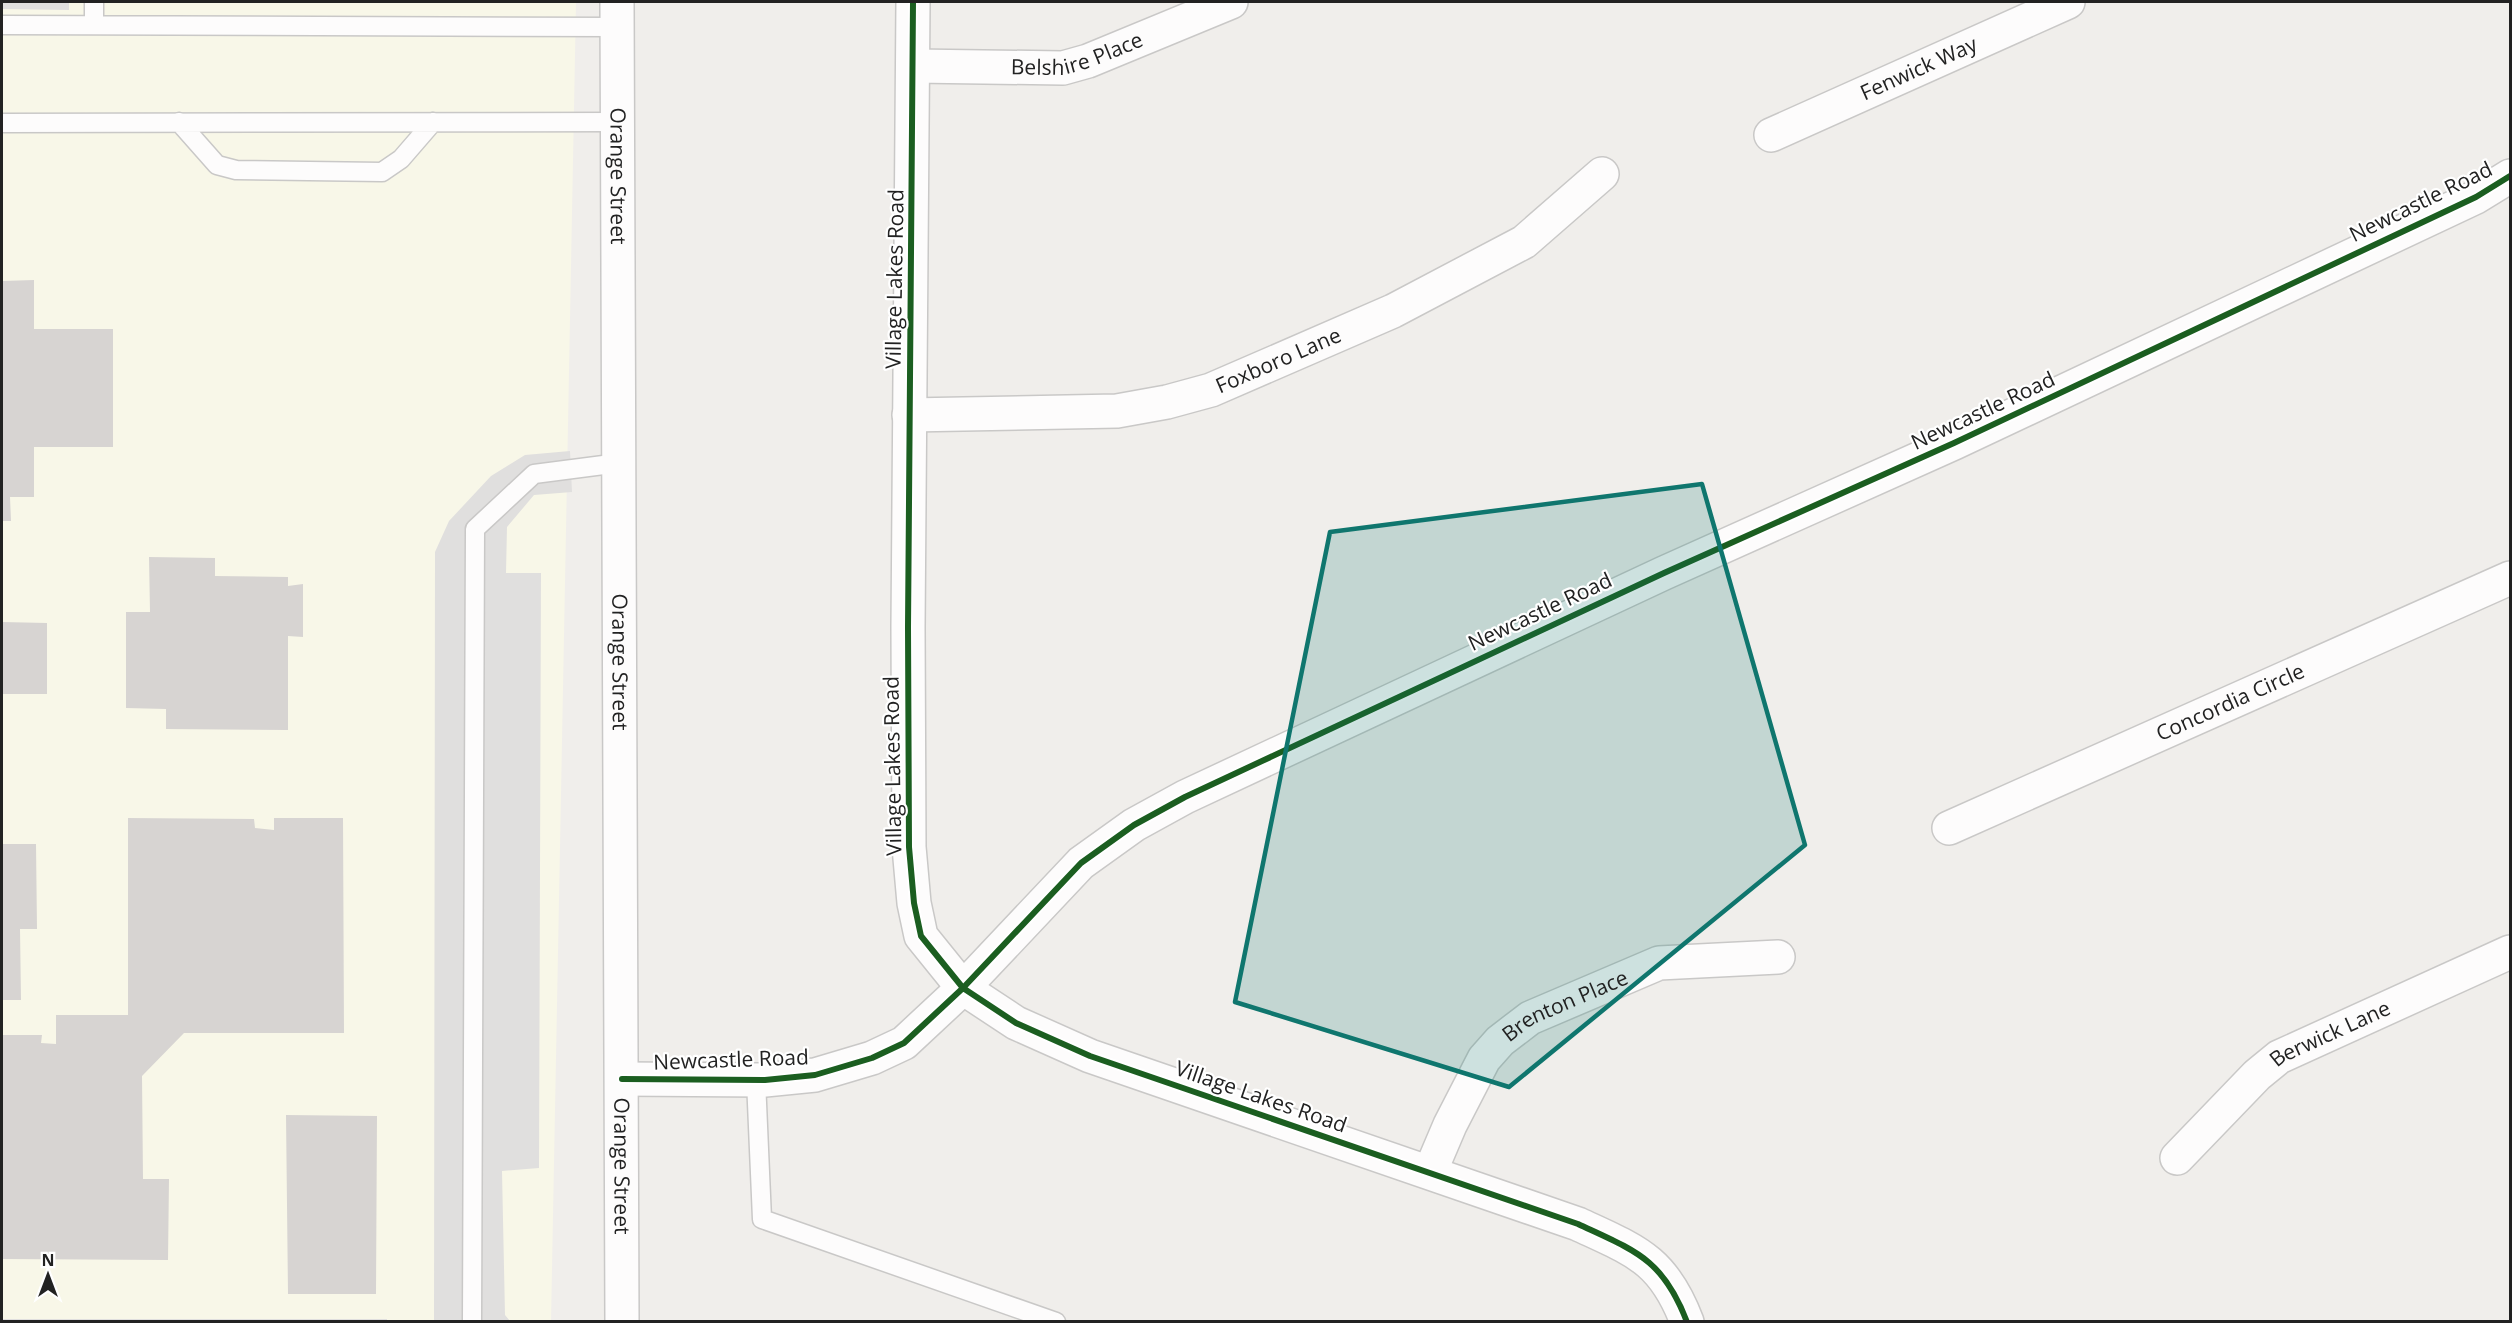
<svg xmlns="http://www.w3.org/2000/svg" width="2512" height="1323" font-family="'Open Sans',sans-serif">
	<rect width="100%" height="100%" fill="#f0eeeb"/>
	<path fill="#f8f7e8" d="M 2,2 L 576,2 L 551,1321 L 2,1322 Z"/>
	<path fill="#e0dfde" d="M 2,2 L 69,2 L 69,10 L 2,9 Z
		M 570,451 L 572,492 L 534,495 L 507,527 L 506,573 L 541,573 L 539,1168 L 502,1171 L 505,1315 L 510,1321 L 434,1322 L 435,552 L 449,521 L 491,476 L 525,455 Z
		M 2,1319 L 387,1319 L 387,1321 L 2,1322 Z"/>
	<path fill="#d7d4d2" d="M 34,280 L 34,329 L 113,329 L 113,447 L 34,447 L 34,497 L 10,497 L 11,521 L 2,521 L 2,281 Z
		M 149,557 L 215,558 L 215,576 L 288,577 L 288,586 L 303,584 L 303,637 L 288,636 L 288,730 L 166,729 L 166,709 L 126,708 L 126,612 L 150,612 Z
		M 2,622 L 47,623 L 47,694 L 2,694 Z
		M 128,818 L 254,819 L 255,828 L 274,830 L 274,818 L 343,818 L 344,1033 L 184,1033 L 142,1076 L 143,1179 L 169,1179 L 168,1260 L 2,1259 L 2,1035 L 42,1035 L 41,1043 L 56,1044 L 56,1015 L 128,1015 Z
		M 2,844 L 36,844 L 37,929 L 20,929 L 21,1000 L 2,1000 Z
		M 286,1115 L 377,1116 L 376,1294 L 288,1294 Z"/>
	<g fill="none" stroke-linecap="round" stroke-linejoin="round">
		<g stroke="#c9c8c7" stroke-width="21">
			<path id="lane" d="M 94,2 L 94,25
				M 2,25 L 617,27
				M 179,122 L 217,165 L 236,170 L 382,172 L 401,159 L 433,122
				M 2,123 L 618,122
				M 756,1080 L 762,1219 L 1056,1322
				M 472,1322 L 475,529 L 534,474 L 619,463"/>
		</g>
		<g stroke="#c9c8c7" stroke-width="36">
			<g id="street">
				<path id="s1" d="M 617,2 L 622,1322"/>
				<path d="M 913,2 L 908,627 L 909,847 L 914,903 L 921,936 L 963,988 L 1016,1023 L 1090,1056 L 1578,1224 C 1636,1251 1663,1259 1687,1322"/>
				<path id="s2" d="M 914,66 L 1063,68 L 1088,61 L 1231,2"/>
				<path id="s3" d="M 1771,135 L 2068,2"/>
				<path id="s4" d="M 909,415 L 1117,411 L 1167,402 L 1211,390 L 1393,311 L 1524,242 L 1602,174"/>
				<path id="s5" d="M 1949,828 L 2510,578"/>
				<path d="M 622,1079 L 765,1080 L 815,1075 L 872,1058 L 904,1043 L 963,988 L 1081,863 L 1134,825 L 1185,797 L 1664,573 L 1954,443 L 2476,197 L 2510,176"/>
				<path id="s6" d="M 2177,1158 L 2257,1075 L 2279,1057 L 2510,952"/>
				<path id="s7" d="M 1430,1172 L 1450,1125 L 1484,1059 L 1500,1041 L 1530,1018 L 1659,963 L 1778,957"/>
			</g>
		</g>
		<use href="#lane" stroke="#fdfcfc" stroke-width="18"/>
		<use href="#street" stroke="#fdfcfc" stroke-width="33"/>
		<g stroke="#fff" stroke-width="10">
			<path id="cycleway" d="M 913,2 L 908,627 L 909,847 L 914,903 L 921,936 L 963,988 L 1016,1023 L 1090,1056 L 1578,1224 C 1636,1251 1663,1259 1687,1322
				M 622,1079 L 765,1080 L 815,1075 L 872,1058 L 904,1043 L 963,988 L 1081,863 L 1134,825 L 1185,797 L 1664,573 L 1954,443 L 2476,197 L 2510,176"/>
		</g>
		<use href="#cycleway" stroke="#1b5e20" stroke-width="6"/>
	</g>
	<path fill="#0f766e" fill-opacity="0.2" stroke="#0f766e" stroke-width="4.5" stroke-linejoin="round" d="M 1702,484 L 1805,845 L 1509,1087 L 1235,1002 L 1330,532 Z"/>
	<g text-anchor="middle" stroke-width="4.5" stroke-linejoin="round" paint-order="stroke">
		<g font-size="21" fill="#222" stroke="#fff">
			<text dy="7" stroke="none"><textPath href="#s2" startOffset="165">Belshire Place</textPath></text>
			<text dy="7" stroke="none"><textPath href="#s3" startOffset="162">Fenwick Way</textPath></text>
			<text dy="7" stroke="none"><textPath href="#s1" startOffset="174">Orange Street</textPath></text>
			<text transform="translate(2421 202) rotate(-26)" y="7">Newcastle Road</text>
			<text transform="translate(895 279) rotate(-89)" y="7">Village Lakes Road</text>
			<text dy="7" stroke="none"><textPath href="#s4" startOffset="378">Foxboro Lane</textPath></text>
			<text transform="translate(1983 411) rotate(-25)" y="7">Newcastle Road</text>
			<text transform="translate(1540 612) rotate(-25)" y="7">Newcastle Road</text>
			<text dy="7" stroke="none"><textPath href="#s1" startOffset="660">Orange Street</textPath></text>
			<text dy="7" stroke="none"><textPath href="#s5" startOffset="308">Concordia Circle</textPath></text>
			<text transform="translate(893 766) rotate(-91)" y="7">Village Lakes Road</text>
			<text dy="7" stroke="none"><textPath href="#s7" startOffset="224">Brenton Place</textPath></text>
			<text dy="7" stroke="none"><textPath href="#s6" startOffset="200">Berwick Lane</textPath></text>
			<text transform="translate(731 1060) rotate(-2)" y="7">Newcastle Road</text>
			<text transform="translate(1261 1097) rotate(19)" y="7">Village Lakes Road</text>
			<text dy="7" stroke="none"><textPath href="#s1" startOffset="1164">Orange Street</textPath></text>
		</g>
	</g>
	<rect width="2512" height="1323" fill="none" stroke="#222222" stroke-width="6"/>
	<g transform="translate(48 1275)" stroke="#ffffff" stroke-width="4.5" paint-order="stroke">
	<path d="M0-4.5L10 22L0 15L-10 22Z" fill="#222222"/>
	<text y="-9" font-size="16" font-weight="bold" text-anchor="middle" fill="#222222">N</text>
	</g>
</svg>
